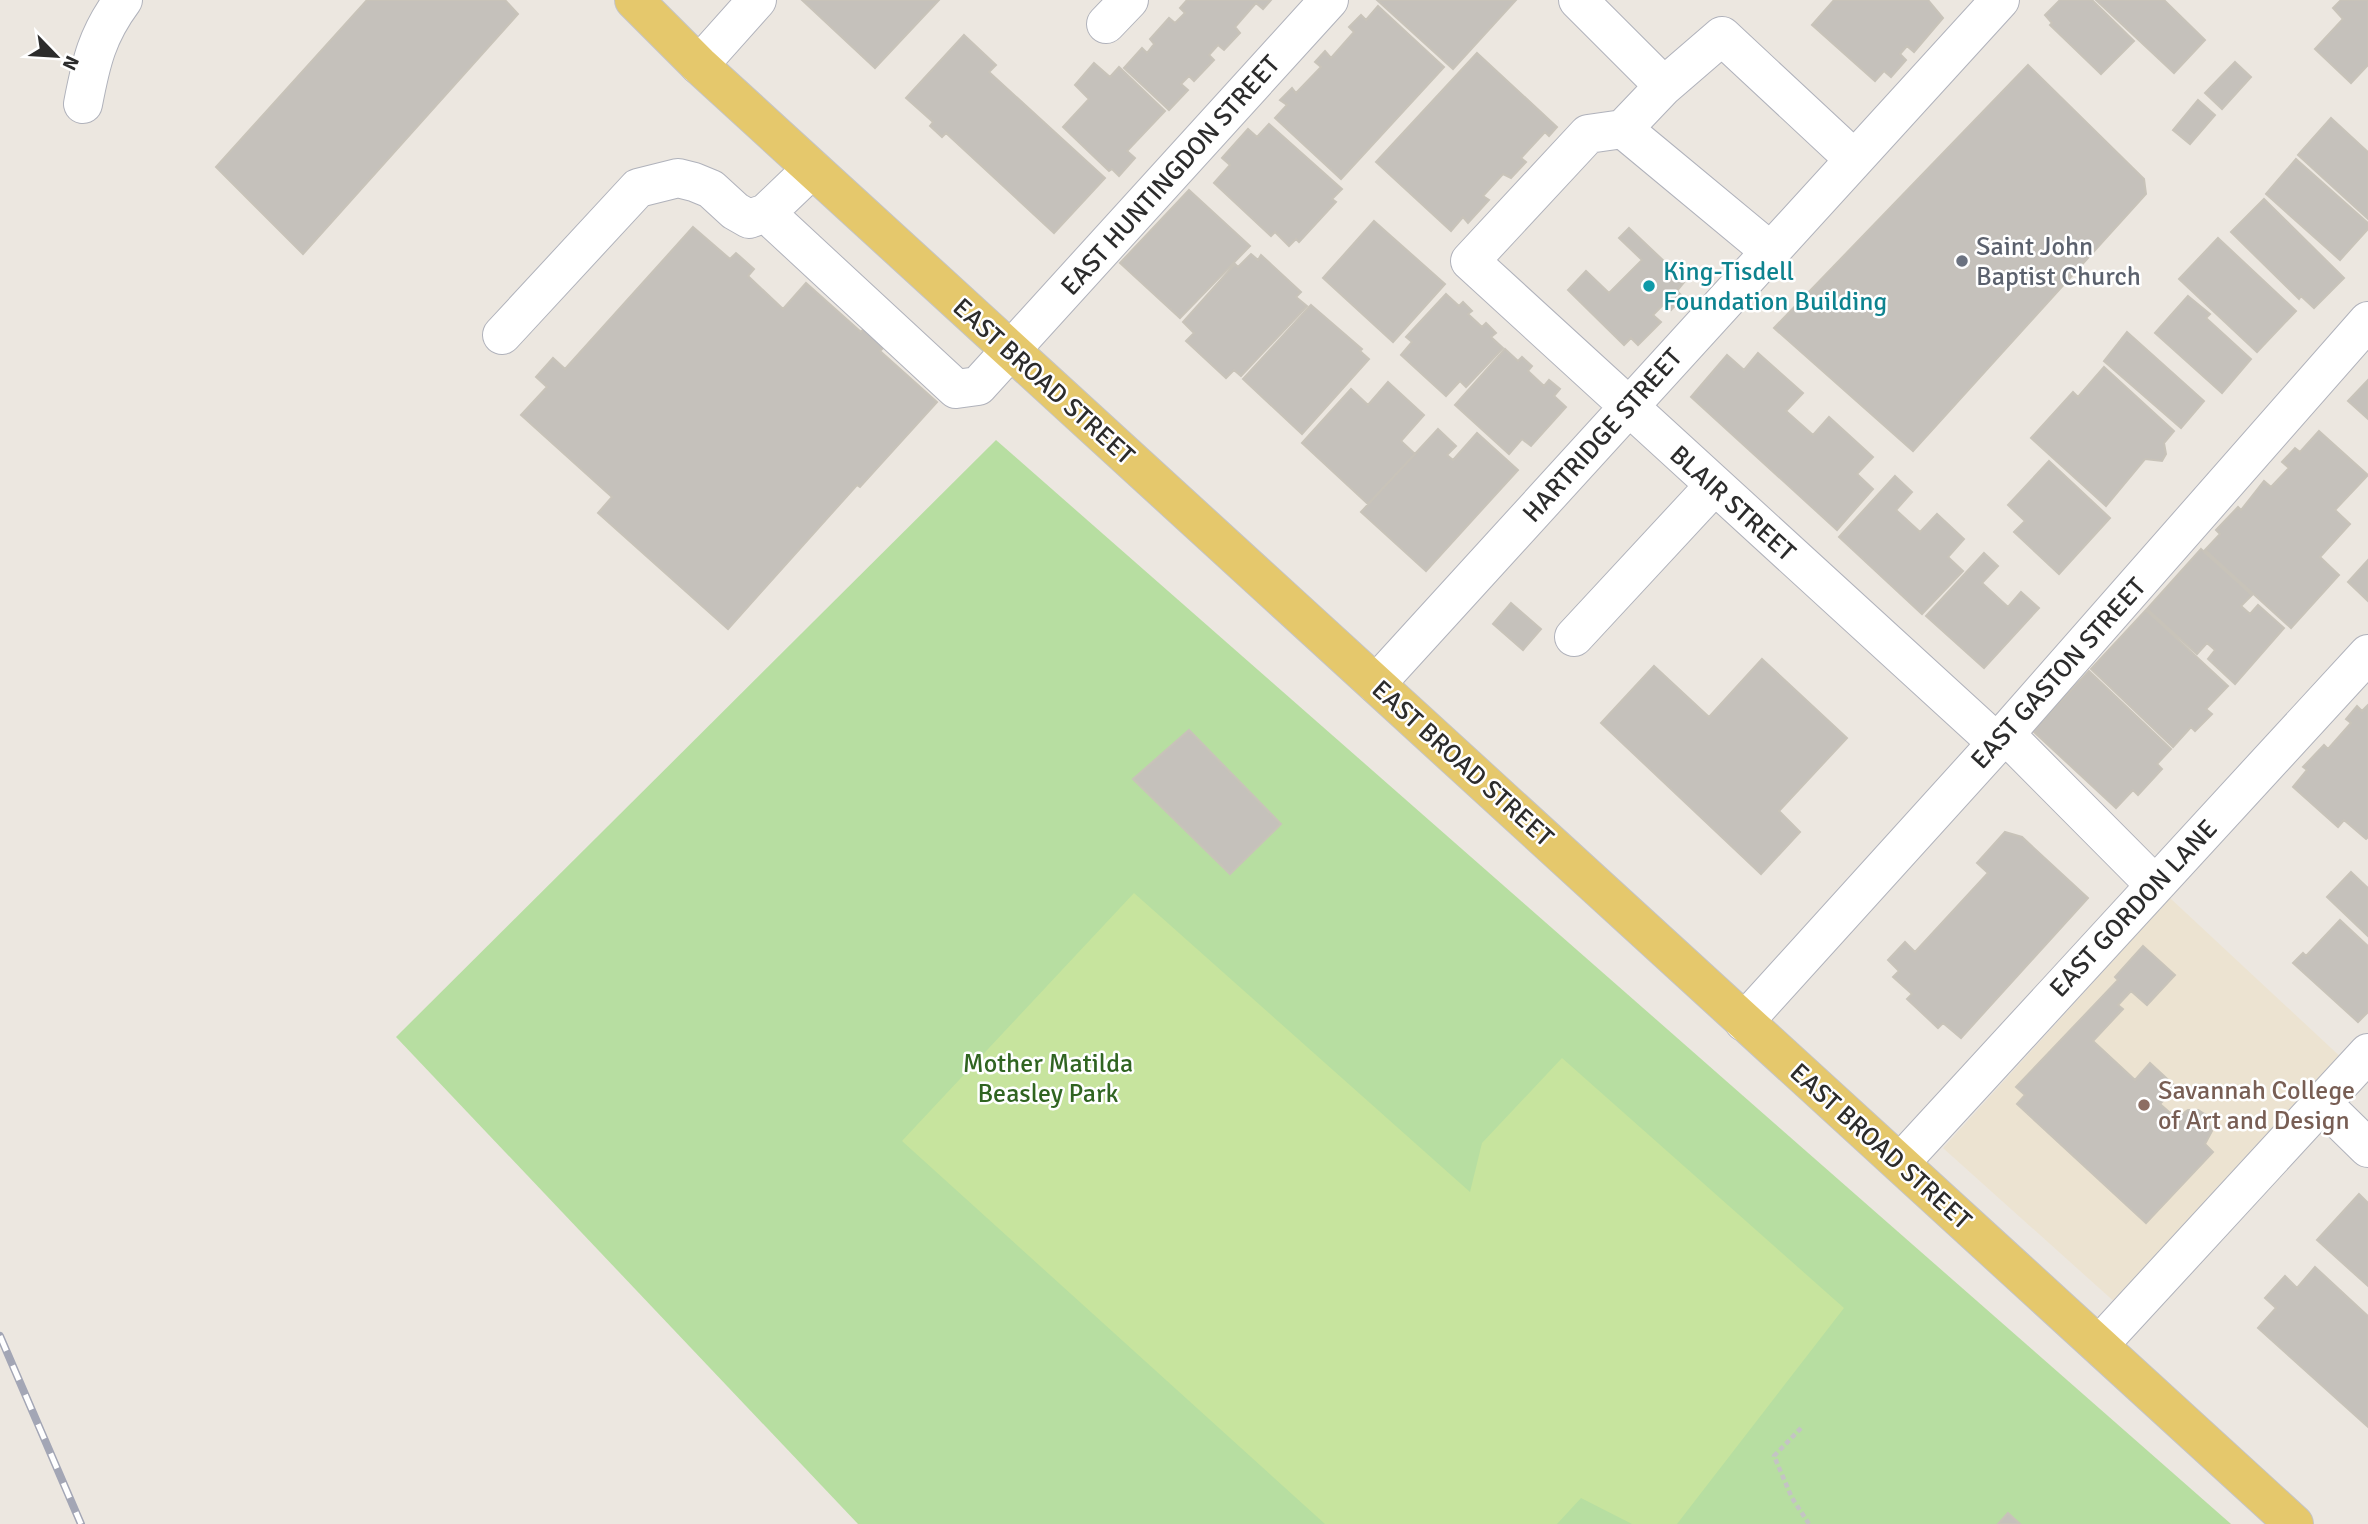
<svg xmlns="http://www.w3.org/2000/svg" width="2368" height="1524" font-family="Signika,sans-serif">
	<rect width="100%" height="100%" fill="#ece7e0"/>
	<path fill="#ece3d1" d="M 2170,898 L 2345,1061 L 2118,1305 L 1943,1148 Z"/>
	<path fill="#b7dea1" d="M 996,440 L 2231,1524 L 858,1524 L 396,1037 Z"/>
	<path fill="#c7e49e" d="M 1134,893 L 1470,1192 L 1482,1143 L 1562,1058 L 1844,1308 L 1677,1524 L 1632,1524 L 1581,1498 L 1557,1524 L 1325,1524 L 902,1141 Z"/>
	<path fill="#c5c1bb" stroke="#c8c3b9" stroke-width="2" d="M 367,0 L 505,0 L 518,14 L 303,254 L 216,167 Z
		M 802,0 L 939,0 L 875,68 Z
		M 1187,0 L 1271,0 L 1263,9 L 1256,3 L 1235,27 L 1240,33 L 1224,50 L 1218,45 L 1209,55 L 1214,60 L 1194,81 L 1189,76 L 1181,84 L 1188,90 L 1169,110 L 1124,68 L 1142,48 L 1147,53 L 1154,44 L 1150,39 L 1169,18 L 1175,23 L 1185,13 L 1180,8 Z
		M 1377,0 L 1516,0 L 1453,69 Z
		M 1834,0 L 1928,0 L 1943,18 L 1914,52 L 1907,46 L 1900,54 L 1906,60 L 1891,77 L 1884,71 L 1875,81 L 1812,25 Z
		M 2060,0 L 2092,0 L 2134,41 L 2101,74 L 2050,25 L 2052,23 L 2045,15 Z
		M 2096,0 L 2164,0 L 2205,40 L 2174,73 Z
		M 2341,0 L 2368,0 L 2368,65 L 2351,83 L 2315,49 L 2343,19 L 2333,8 Z
		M 1378,6 L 1444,67 L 1341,179 L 1275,118 L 1287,105 L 1280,100 L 1292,88 L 1296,93 L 1321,67 L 1315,62 L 1325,51 L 1331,58 L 1354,32 L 1349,27 L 1361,15 L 1366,20 Z
		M 964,35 L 996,65 L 989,72 L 1105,178 L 1054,233 L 946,133 L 942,137 L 930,126 L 933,122 L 906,98 Z
		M 1477,53 L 1557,127 L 1549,136 L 1545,132 L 1521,158 L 1526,162 L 1511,178 L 1503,174 L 1483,196 L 1489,200 L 1468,223 L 1463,217 L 1451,231 L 1376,162 Z
		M 2235,62 L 2251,77 L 2222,109 L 2205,93 Z
		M 1094,63 L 1110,77 L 1119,67 L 1165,111 L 1127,151 L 1135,158 L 1119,176 L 1112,169 L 1109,171 L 1063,127 L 1089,99 L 1075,85 Z
		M 2028,65 L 2144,179 L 2146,194 L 1913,451 L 1774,328 Z
		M 2198,100 L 2215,115 L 2190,144 L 2173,130 Z
		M 2331,118 L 2368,152 L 2368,219 L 2298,155 Z
		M 1269,124 L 1342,189 L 1332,199 L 1336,202 L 1299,242 L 1296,239 L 1289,246 L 1275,232 L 1271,236 L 1214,183 L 1230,165 L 1222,158 L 1248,129 L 1257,137 Z
		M 2296,159 L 2368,223 L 2368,229 L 2340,260 L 2266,194 Z
		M 1189,190 L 1250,246 L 1180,318 L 1120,263 Z
		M 2264,199 L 2344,278 L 2314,308 L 2301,296 L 2299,299 L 2231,232 Z
		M 1374,221 L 1445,284 L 1393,342 L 1323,278 Z
		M 693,227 L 730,259 L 736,253 L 754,269 L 748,276 L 783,309 L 806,283 L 861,332 L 869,322 L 890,341 L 880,351 L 937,402 L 860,487 L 857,485 L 728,629 L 598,513 L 612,497 L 521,415 L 547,387 L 536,377 L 553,358 L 565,369 Z
		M 1629,228 L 1685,281 L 1677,291 L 1683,297 L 1671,310 L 1665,303 L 1653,315 L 1661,322 L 1638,345 L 1631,338 L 1624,345 L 1568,290 L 1586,271 L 1609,293 L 1642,260 L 1619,238 Z
		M 2218,238 L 2296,311 L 2257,352 L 2179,279 Z
		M 1251,254 L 1258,260 L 1261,255 L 1301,292 L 1296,297 L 1307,306 L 1241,376 L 1234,370 L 1226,378 L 1186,341 L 1194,333 L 1183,322 L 1235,264 L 1238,267 Z
		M 1446,294 L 1459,306 L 1463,302 L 1472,311 L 1468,314 L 1482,327 L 1486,323 L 1496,333 L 1491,337 L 1503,348 L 1466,387 L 1460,381 L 1446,396 L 1401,355 L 1412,342 L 1406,337 Z
		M 2188,296 L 2210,314 L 2206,318 L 2251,359 L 2222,393 L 2155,333 Z
		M 1311,305 L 1362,349 L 1360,351 L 1369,359 L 1302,434 L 1243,379 Z
		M 2127,332 L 2204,401 L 2181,428 L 2104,361 Z
		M 1505,349 L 1518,361 L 1522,357 L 1532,366 L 1528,371 L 1544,386 L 1549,380 L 1560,389 L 1554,396 L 1566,407 L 1531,446 L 1522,439 L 1509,454 L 1455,405 Z
		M 1758,353 L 1803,393 L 1786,411 L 1813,435 L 1829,417 L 1873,457 L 1857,474 L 1873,489 L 1837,530 L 1691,397 L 1727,355 L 1744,370 Z
		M 2104,367 L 2174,431 L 2164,443 L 2166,454 L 2162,461 L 2145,459 L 2106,506 L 2031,438 L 2073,392 L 2078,397 Z
		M 2368,380 L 2368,419 L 2348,401 Z
		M 1388,382 L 1424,415 L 1401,441 L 1415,454 L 1368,504 L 1302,443 L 1351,389 L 1368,405 Z
		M 1438,429 L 1456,446 L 1447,455 L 1453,460 L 1477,433 L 1518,470 L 1426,571 L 1361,512 Z
		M 2319,431 L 2368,475 L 2335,510 L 2350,524 L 2320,557 L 2339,575 L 2291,628 L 2205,550 L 2220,534 L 2216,530 L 2238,507 L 2241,510 L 2264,481 L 2271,487 L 2289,468 L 2282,462 L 2295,448 L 2300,452 Z
		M 2049,461 L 2110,518 L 2059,574 L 2014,532 L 2025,521 L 2008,505 Z
		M 1895,476 L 1912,492 L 1896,510 L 1920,532 L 1937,514 L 1964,539 L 1948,557 L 1963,571 L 1922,614 L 1839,537 Z
		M 2201,549 L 2252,595 L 2241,606 L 2250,614 L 2258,605 L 2284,628 L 2235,684 L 2208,659 L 2215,650 L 2207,643 L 2197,654 L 2147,609 Z
		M 1984,553 L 1998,566 L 1982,583 L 2008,607 L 2021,592 L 2039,608 L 1984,668 L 1926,616 Z
		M 2368,560 L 2368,601 L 2348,582 Z
		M 1511,603 L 1541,629 L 1523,650 L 1493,624 Z
		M 2146,610 L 2228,686 L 2206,709 L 2212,714 L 2195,731 L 2191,727 L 2173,747 L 2091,669 Z
		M 1762,659 L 1847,738 L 1779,811 L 1800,832 L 1761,874 L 1601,723 L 1654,666 L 1709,717 Z
		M 2089,671 L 2171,749 L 2157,764 L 2162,769 L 2138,795 L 2133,790 L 2116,808 L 2033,731 Z
		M 2368,705 L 2368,837 L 2366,839 L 2344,820 L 2338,827 L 2293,787 L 2307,770 L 2303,767 L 2324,745 L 2328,749 L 2351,723 L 2346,719 L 2357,706 L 2362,711 Z
		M 1189,730 L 1281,824 L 1230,874 L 1133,779 Z
		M 2005,832 L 2022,837 L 2088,898 L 1961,1038 L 1943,1023 L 1938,1028 L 1907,999 L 1912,994 L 1893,977 L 1899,971 L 1888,960 L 1905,942 L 1915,952 L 1988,873 L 1977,863 Z
		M 2351,872 L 2368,888 L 2368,936 L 2327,897 Z
		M 2340,920 L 2368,946 L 2368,1012 L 2358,1022 L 2293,963 L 2303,953 L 2306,956 Z
		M 2143,946 L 2175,975 L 2147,1005 L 2131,991 L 2118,1005 L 2123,1009 L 2093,1041 L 2135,1080 L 2150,1063 L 2176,1087 L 2160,1104 L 2176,1118 L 2188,1110 L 2198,1110 L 2206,1115 L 2212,1131 L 2205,1144 L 2213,1152 L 2146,1223 L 2017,1104 L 2025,1095 L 2016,1087 L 2118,980 L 2115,977 Z
		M 2359,1194 L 2368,1203 L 2368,1286 L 2317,1240 Z
		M 2315,1267 L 2368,1316 L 2368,1427 L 2258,1328 L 2276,1308 L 2265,1298 L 2285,1276 L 2297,1288 Z
		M 2008,1513 L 2020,1524 L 1998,1524 Z"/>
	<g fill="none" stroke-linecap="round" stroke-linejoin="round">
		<g stroke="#b0b2bb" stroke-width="40">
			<path id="minor" d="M 1578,0 L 1664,86 L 1623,129
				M 1106,24 L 1129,0
				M 699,65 L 757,0
				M 1664,86 L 1722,36 L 1854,159
				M 83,104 C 91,62 97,35 123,0
				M 1623,129 L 1588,134 L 1470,261 L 1997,743
				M 1623,129 L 1770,251
				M 766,213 L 956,389 L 978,386 L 1329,0
				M 502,335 L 638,188 L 678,178 L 694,182 L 711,189 L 735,211 L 749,219 L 766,213 L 812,169
				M 1574,637 L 1714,486
				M 1376,684 L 2000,0
				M 2005,734 L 2155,885
				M 1744,1022 L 2005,734 L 2368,321
				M 2321,1102 L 2368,1148
				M 1900,1163 L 2368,654
				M 2099,1345 L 2368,1053"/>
		</g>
		<g stroke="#c4c4c4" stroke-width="40">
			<path id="major" d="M 634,0 L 699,65 L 2294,1524"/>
		</g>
		<path stroke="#c4c4c4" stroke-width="4.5" stroke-dasharray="5 3.5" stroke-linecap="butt" d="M 1801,1428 L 1774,1456 L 1792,1498 L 1809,1524"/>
		<use href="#minor" stroke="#fff" stroke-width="38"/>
		<use href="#major" stroke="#e5c86c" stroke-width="38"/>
		<g stroke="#a3a6b5" stroke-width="8">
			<path id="rail" d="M 0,1336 L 81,1524"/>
		</g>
		<use href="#rail" stroke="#fff" stroke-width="5" stroke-dasharray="16" stroke-linecap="butt"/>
	</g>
	<circle fill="#6b7280" stroke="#fff" stroke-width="2.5" cx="1962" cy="261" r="7"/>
	<circle fill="#0f9aa8" stroke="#fff" stroke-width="2.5" cx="1649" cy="286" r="7"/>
	<circle fill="#8d6e63" stroke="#fff" stroke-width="2.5" cx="2144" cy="1105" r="7"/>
	<g text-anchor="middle" stroke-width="5" stroke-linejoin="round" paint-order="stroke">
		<g font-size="26" fill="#2c2c2c" stroke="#fff">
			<text transform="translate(1170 175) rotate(-48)" y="9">EAST HUNTINGDON STREET</text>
			<text transform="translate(1044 381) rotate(42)" y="9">EAST BROAD STREET</text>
			<text transform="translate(1602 435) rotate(-48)" y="9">HARTRIDGE STREET</text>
			<text transform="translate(1733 503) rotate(42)" y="9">BLAIR STREET</text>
			<text transform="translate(2058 673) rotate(-48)" y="9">EAST GASTON STREET</text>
			<text transform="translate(1463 763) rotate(42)" y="9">EAST BROAD STREET</text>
			<text transform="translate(2133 908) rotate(-47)" y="9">EAST GORDON LANE</text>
			<text transform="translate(1881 1146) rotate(42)" y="9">EAST BROAD STREET</text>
		</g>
		<g font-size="26" fill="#5b616d" stroke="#fff" text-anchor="start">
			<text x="1976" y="255">Saint John<tspan x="1976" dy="30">Baptist Church</tspan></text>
		</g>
		<g font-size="26" fill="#0d838f" stroke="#fff" text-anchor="start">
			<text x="1663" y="280">King-Tisdell<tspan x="1663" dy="30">Foundation Building</tspan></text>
		</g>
		<g font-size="26" fill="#306421" stroke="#fff">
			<text x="1048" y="1072">Mother Matilda<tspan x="1048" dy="30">Beasley Park</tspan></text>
		</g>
		<g font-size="26" fill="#785e54" stroke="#fff" text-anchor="start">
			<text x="2158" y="1099">Savannah College<tspan x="2158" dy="30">of Art and Design</tspan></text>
		</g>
	</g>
	<g transform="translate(56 56) rotate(115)" stroke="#ffffff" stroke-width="5" paint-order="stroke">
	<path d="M0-5L12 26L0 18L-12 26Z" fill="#2c2c2c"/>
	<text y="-10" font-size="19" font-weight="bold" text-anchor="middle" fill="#2c2c2c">N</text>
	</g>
</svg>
